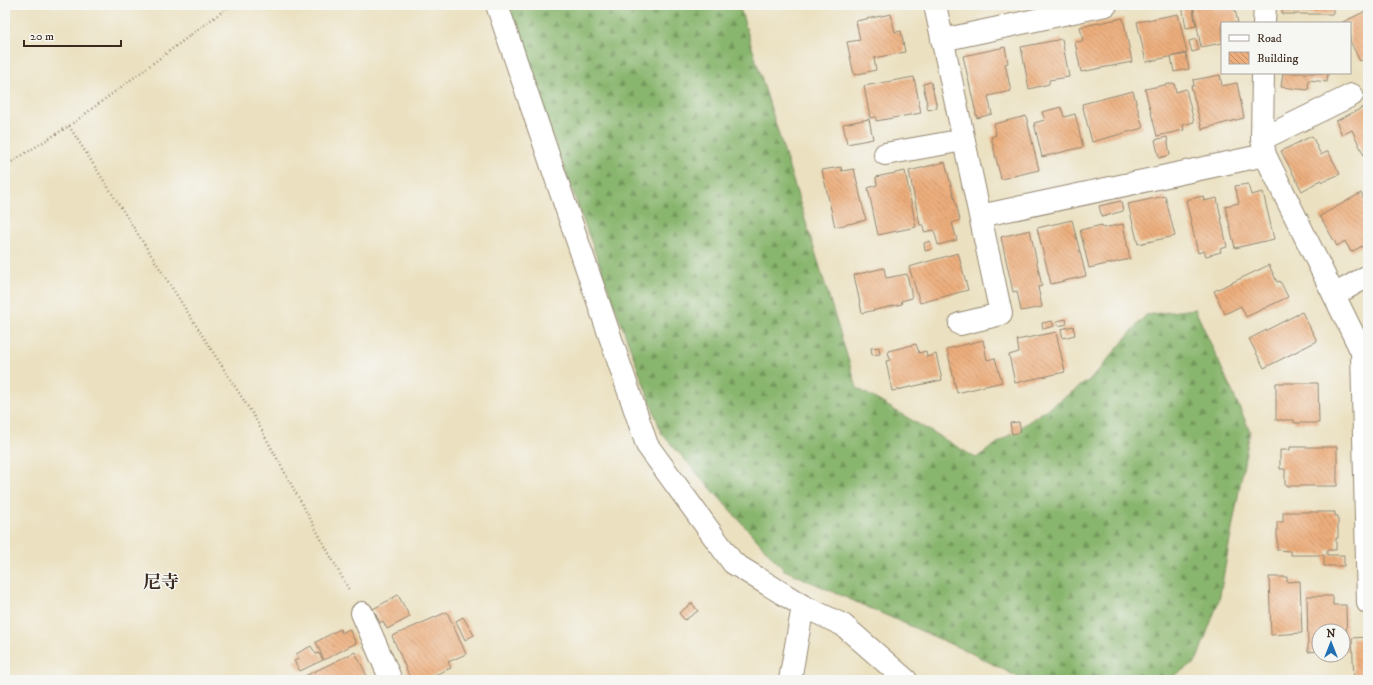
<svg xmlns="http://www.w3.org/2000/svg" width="1373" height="685" font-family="'IM FELL DW Pica','Noto Serif JP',serif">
	<defs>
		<pattern id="forest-firs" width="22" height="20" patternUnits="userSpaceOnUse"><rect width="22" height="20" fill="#89b66e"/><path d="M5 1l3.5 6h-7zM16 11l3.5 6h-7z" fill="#71945a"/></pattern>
		<pattern id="building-back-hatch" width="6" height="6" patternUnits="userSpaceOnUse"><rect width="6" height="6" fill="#edae7d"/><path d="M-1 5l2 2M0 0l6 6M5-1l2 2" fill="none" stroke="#c18e66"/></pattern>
	</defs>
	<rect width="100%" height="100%" fill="#f6f6f2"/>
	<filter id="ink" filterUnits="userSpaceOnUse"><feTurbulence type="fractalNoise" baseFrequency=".025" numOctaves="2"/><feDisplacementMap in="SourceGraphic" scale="8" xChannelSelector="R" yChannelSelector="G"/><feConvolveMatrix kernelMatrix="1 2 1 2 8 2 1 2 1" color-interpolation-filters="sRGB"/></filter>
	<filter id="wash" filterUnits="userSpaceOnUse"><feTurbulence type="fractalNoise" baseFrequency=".012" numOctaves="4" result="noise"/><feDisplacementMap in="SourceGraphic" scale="16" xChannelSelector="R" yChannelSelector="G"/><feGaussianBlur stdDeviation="0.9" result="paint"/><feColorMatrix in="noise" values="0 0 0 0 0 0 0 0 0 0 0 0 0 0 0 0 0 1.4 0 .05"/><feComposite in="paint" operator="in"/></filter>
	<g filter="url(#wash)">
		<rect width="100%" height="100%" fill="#ebe1c1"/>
		<path fill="url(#forest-firs)" stroke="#627046" d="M 504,5 L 739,5 L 857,388 L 976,458 L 1091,379 L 1146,315 L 1195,309 L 1250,431 L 1219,600 L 1196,662 L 1167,680 L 1019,680 L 1018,677 L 971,653 L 784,570 L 662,434 Z"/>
		<g id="blocks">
			<path fill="url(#building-back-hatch)" d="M 1182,5 L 1192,5 L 1196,26 L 1186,28 Z
				M 1193,5 L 1234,5 L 1238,23 L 1222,23 L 1222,43 L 1201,47 Z
				M 1282,5 L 1333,5 L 1333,14 L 1282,14 Z
				M 1368,10 L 1368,57 L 1360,61 L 1350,41 L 1350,23 L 1341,23 Z
				M 891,14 L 895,32 L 901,31 L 905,52 L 874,58 L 876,70 L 854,75 L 847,42 L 860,40 L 856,21 Z
				M 1178,14 L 1187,53 L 1146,62 L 1137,22 Z
				M 1123,18 L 1132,62 L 1081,72 L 1075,42 L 1083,41 L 1080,27 Z
				M 1062,39 L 1069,77 L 1049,80 L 1049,84 L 1029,89 L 1021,47 Z
				M 1196,39 L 1199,50 L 1192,52 L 1189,41 Z
				M 1005,47 L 1008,63 L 1005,64 L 1011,91 L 988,96 L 992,114 L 977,118 L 963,56 Z
				M 1186,54 L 1189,69 L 1174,72 L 1171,57 Z
				M 1283,73 L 1328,73 L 1327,82 L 1309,80 L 1308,90 L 1281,87 Z
				M 1220,75 L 1222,86 L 1237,83 L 1244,118 L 1202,129 L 1191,86 L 1194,86 L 1193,80 Z
				M 914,77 L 921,113 L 876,121 L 876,117 L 870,118 L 864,86 Z
				M 931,82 L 937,108 L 928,110 L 923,84 Z
				M 1174,83 L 1176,92 L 1186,89 L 1194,122 L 1183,125 L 1184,130 L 1157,136 L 1145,89 Z
				M 1133,91 L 1143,128 L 1092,142 L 1082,104 Z
				M 1368,105 L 1368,164 L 1352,130 L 1342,135 L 1336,121 Z
				M 1061,107 L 1064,117 L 1075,114 L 1083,147 L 1042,157 L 1034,123 L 1045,120 L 1042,112 Z
				M 1026,116 L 1039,170 L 1001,179 L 991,137 L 996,135 L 994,124 Z
				M 869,119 L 873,139 L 847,144 L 843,124 Z
				M 1312,136 L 1321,155 L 1328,151 L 1340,174 L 1322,182 L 1321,180 L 1302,191 L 1281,151 Z
				M 1167,137 L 1170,155 L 1159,158 L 1155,140 Z
				M 945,162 L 960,220 L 952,223 L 957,240 L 938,245 L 934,230 L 924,232 L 923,225 L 920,225 L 909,171 Z
				M 841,167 L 842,171 L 854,169 L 866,220 L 835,227 L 822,170 Z
				M 905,171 L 916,227 L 878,235 L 868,188 L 877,185 L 876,177 Z
				M 1248,184 L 1251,195 L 1263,192 L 1274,239 L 1235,248 L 1225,206 L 1239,203 L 1235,186 Z
				M 1361,193 L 1368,207 L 1368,243 L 1351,252 L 1345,241 L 1337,246 L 1320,216 Z
				M 1165,196 L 1175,236 L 1138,244 L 1128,204 Z
				M 1203,196 L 1204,201 L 1217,198 L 1227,247 L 1220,249 L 1221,252 L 1206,256 L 1204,251 L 1198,253 L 1186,200 Z
				M 1121,201 L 1123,211 L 1102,217 L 1099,206 Z
				M 1072,220 L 1086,276 L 1051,284 L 1037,228 Z
				M 1123,224 L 1130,259 L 1089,268 L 1080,230 L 1102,225 L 1103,228 Z
				M 1030,230 L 1042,286 L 1038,287 L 1042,307 L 1021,311 L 1017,291 L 1013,292 L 1001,237 Z
				M 930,241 L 932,249 L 925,251 L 924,243 Z
				M 958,253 L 968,290 L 920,303 L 909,267 Z
				M 1269,265 L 1277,282 L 1280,281 L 1288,297 L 1246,317 L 1241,306 L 1225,314 L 1214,291 Z
				M 884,268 L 886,278 L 907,274 L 912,298 L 901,301 L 902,304 L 862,313 L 854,275 Z
				M 1302,312 L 1317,341 L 1264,368 L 1249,339 Z
				M 1066,319 L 1067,324 L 1058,326 L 1057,321 Z
				M 1052,321 L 1054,326 L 1043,329 L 1042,323 Z
				M 1073,326 L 1075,335 L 1063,338 L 1061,329 Z
				M 1056,332 L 1065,372 L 1015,383 L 1009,355 L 1019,352 L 1017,340 Z
				M 983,340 L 987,360 L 995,358 L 1002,382 L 957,393 L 947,349 Z
				M 916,344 L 919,353 L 926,351 L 927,357 L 936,354 L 942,380 L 892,391 L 886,361 L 890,360 L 888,351 Z
				M 879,347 L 880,354 L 872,355 L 871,348 Z
				M 1276,383 L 1318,383 L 1319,423 L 1294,423 L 1294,420 L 1276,420 Z
				M 1019,422 L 1021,432 L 1012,434 L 1010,423 Z
				M 1290,447 L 1337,447 L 1337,486 L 1285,486 L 1285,469 L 1280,469 L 1280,450 L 1290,450 Z
				M 1283,512 L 1335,512 L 1335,516 L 1338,516 L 1338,538 L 1336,538 L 1336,550 L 1327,550 L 1327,555 L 1344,555 L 1344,566 L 1324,566 L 1324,555 L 1291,555 L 1290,551 L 1277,550 L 1277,522 L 1283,522 Z
				M 1269,577 L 1287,577 L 1287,582 L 1300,581 L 1302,633 L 1271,635 Z
				M 398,595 L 410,617 L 387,629 L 383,621 L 380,623 L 373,609 Z
				M 1307,596 L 1333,596 L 1333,605 L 1346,605 L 1347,650 L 1343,651 L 1343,631 L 1319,631 L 1319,651 L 1308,652 Z
				M 692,603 L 698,611 L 685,620 L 679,613 Z
				M 447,612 L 466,654 L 448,662 L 451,668 L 423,680 L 411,680 L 392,636 Z
				M 463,617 L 474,635 L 465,640 L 456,621 Z
				M 340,629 L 342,633 L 349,629 L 356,643 L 324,660 L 316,642 Z
				M 1368,637 L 1368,679 L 1354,679 L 1352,638 Z
				M 311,646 L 316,654 L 319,653 L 323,660 L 300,671 L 294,661 L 299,659 L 296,654 Z
				M 355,652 L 369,680 L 307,680 L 305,676 Z"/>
		</g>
	</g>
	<g filter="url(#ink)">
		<use href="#blocks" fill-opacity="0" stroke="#938670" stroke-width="1"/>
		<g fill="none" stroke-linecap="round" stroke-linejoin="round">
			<g stroke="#938670" stroke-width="24">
				<path id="street" d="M 497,5 L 647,445 L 733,563 L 803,606 L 843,625 L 906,680
					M 935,5 L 1001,314 L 960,324
					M 1264,23 L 1265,5
					M 942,40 L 1106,5
					M 1263,73 L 1262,139 L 1265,155 L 1362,352 L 1368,603
					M 1262,139 L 1352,95
					M 885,154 L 964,140
					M 980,216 L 1265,155
					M 1334,295 L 1368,276
					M 362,613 L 391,680
					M 790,680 L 803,606"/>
			</g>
			<path stroke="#938670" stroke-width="2.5" stroke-dasharray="1 3" stroke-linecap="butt" d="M 69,126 L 255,418 L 349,590
				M 5,166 L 69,126 L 231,5"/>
			<use href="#street" stroke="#fff" stroke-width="22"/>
		</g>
	</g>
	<g text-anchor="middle" stroke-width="3" stroke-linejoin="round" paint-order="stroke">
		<g font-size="18" font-weight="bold" fill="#3b2a1e" stroke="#f6f6f2">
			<text x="161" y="588">尼寺</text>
		</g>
	</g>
	<rect width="1373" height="685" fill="none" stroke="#f6f6f2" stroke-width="20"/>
	<rect x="1221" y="22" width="130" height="52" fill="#f6f6f2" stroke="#aba49d"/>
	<rect x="1229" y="35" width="20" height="6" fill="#ffffff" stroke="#aba49d"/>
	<text x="1257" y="42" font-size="12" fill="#3b2a1e">Road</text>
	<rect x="1229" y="52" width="20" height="12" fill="url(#building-back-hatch)" stroke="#aba49d"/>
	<text x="1257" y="62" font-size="12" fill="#3b2a1e">Building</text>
	<g transform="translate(1331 643)"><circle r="19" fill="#f6f6f2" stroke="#aba49d"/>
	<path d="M0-3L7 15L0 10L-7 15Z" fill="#1f6fb2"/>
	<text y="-6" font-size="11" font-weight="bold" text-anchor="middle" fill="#3b2a1e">N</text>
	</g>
	<path d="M24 40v6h97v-6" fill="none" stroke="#3b2a1e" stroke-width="2"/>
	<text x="30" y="40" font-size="12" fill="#3b2a1e" stroke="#f6f6f2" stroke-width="3" paint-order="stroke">20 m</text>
</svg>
